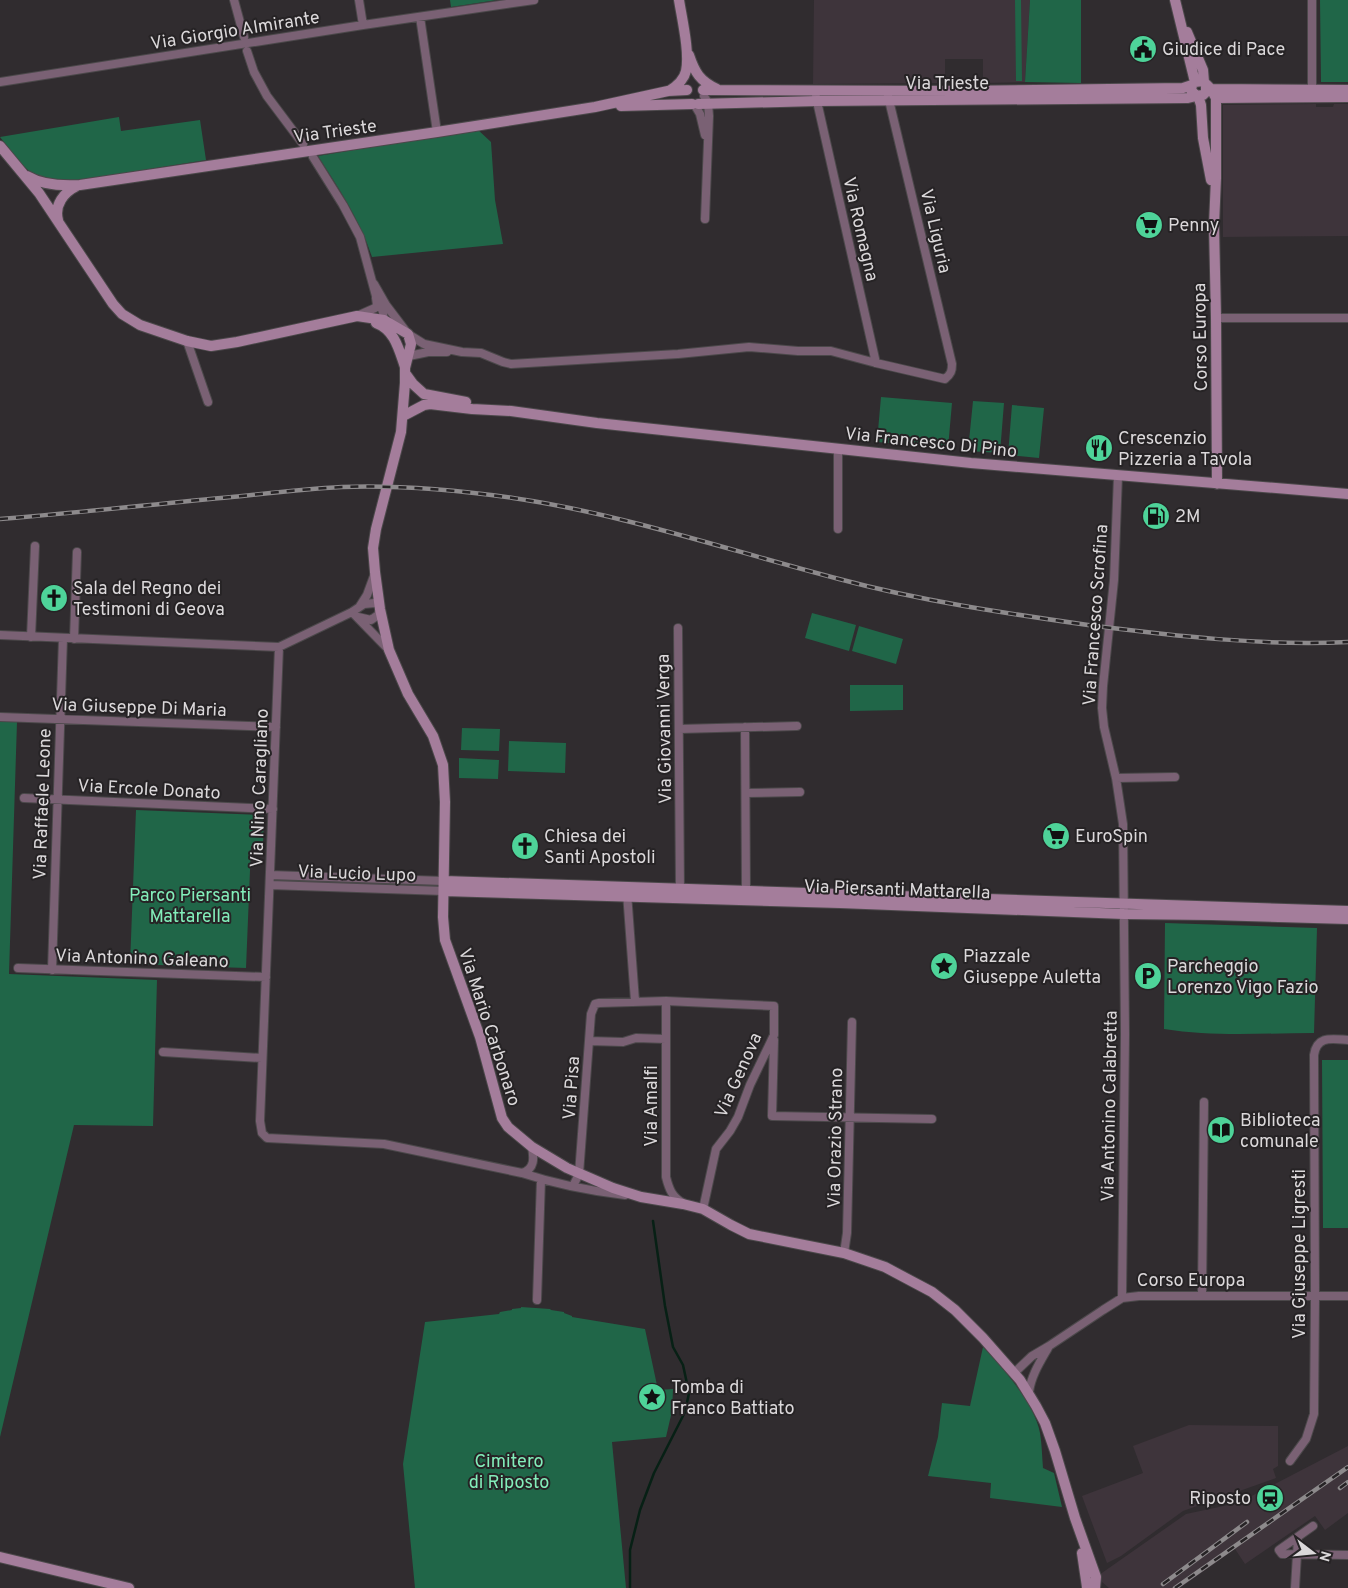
<svg xmlns="http://www.w3.org/2000/svg" width="1348" height="1588" font-family="Overpass,sans-serif">
	<rect width="100%" height="100%" fill="#302c2f"/>
	<path fill="#3e343b" d="M 814,0 L 1030,0 L 1025,82 L 983,83 L 983,59 L 945,59 L 945,83 L 813,84 Z
		M 1316,104 L 1316,107 L 1333,107 L 1334,104 L 1348,104 L 1348,236 L 1223,237 L 1223,105 Z
		M 1189,1425 L 1278,1426 L 1278,1466 L 1273,1469 L 1276,1478 L 1183,1511 L 1121,1556 L 1107,1563 L 1082,1496 L 1143,1473 L 1133,1446 Z
		M 1348,1446 L 1348,1513 L 1325,1530 L 1315,1516 L 1245,1564 L 1235,1549 L 1180,1588 L 1109,1588 L 1102,1582 L 1099,1575 L 1186,1514 L 1238,1503 Z"/>
	<path fill="#206648" d="M 450,0 L 497,0 L 451,7 Z
		M 1015,0 L 1021,0 L 1022,81 L 1016,81 Z
		M 1030,0 L 1081,0 L 1081,83 L 1025,82 Z
		M 1320,0 L 1348,0 L 1348,82 L 1321,82 Z
		M 119,117 L 121,131 L 200,120 L 206,160 L 81,180 C 65,181 41,182 28,170 C 18,161 9,148 0,137 Z
		M 477,129 L 491,142 L 495,200 L 503,244 L 372,257 C 360,220 339,189 318,156 Z
		M 881,397 L 952,403 L 948,448 L 877,442 Z
		M 973,401 L 1004,403 L 1000,453 L 968,451 Z
		M 1012,405 L 1044,408 L 1039,458 L 1008,455 Z
		M 812,613 L 856,625 L 849,651 L 805,638 Z
		M 859,626 L 903,639 L 896,664 L 852,651 Z
		M 850,685 L 903,685 L 903,710 L 850,711 Z
		M 0,722 L 17,722 L 9,974 L 157,980 L 153,1126 L 74,1125 L 0,1437 Z
		M 462,728 L 500,729 L 499,751 L 461,750 Z
		M 509,741 L 566,743 L 565,773 L 508,771 Z
		M 459,758 L 499,760 L 498,779 L 459,778 Z
		M 136,810 L 264,815 L 263,846 L 251,846 L 246,968 L 130,964 Z
		M 1165,923 L 1317,928 L 1314,1033 C 1264,1033 1213,1037 1164,1029 Z
		M 1322,1060 L 1348,1060 L 1348,1228 L 1323,1228 Z
		M 521,1307 L 550,1309 L 551,1310 L 564,1312 L 564,1313 L 572,1316 L 572,1317 L 645,1329 L 658,1390 L 673,1389 L 672,1411 L 666,1437 L 612,1442 L 626,1588 L 415,1588 L 403,1464 L 425,1322 L 499,1314 L 500,1312 L 512,1310 L 512,1309 L 521,1308 Z
		M 983,1347 C 1003,1368 1035,1404 1040,1433 C 1042,1445 1042,1457 1043,1468 L 1054,1473 L 1062,1507 L 990,1498 L 991,1483 L 928,1476 L 938,1437 L 942,1403 L 970,1406 Z"/>
	<g fill="none" stroke-linecap="round" stroke-linejoin="round">
		<path stroke="#072015" stroke-width="2.5" d="M 630,1588 L 630,1550 L 640,1510 L 654,1473 L 685,1412 L 689,1393 L 683,1365 L 673,1347 L 665,1306 L 653,1221"/>
		<g stroke="#4b484a" stroke-width="10">
			<path id="street" d="M 234,0 L 244,37
				M 359,0 L 363,25
				M 1312,0 L 1312,93
				M 420,17 L 437,132
				M 247,51 L 254,72 L 267,96 L 303,144
				M 0,82 L 363,25 L 534,0
				M 704,96 L 708,103 L 709,116 L 705,219
				M 816,97 L 876,363
				M 694,104 L 700,114 L 705,135
				M 313,157 L 343,205 L 360,237 L 376,296 L 383,312 L 384,325
				M 374,284 L 386,305 L 408,334 L 424,344 L 462,352 L 481,353 L 503,362 L 511,364 L 678,354 L 749,347 L 798,351 L 831,351 L 876,363 L 945,379 C 951,374 952,371 952,364 L 888,96
				M 357,316 L 375,308 L 377,305 L 376,298
				M 1216,318 L 1348,318
				M 187,341 L 208,402
				M 404,354 L 409,356 L 428,352 L 447,352
				M 838,449 L 838,529
				M 1118,476 L 1114,580 L 1103,686 L 1102,708 L 1104,727 L 1116,778 L 1123,824 L 1125,1034 L 1122,1298
				M 360,606 L 367,595 L 374,576
				M 352,612 L 389,650
				M 358,617 L 371,620 L 378,615 L 380,609
				M 678,628 L 680,893
				M 0,635 L 279,647 L 352,612 L 364,604 L 375,603 L 379,605
				M 31,637 L 35,546
				M 74,639 L 77,552
				M 279,647 L 260,1121 L 262,1133 L 267,1138 L 384,1144 L 522,1173 C 555,1184 591,1191 625,1195
				M 0,717 L 276,727
				M 679,729 L 797,726
				M 1116,778 L 1175,777
				M 746,793 L 800,792
				M 24,798 L 273,809
				M 270,875 L 444,881
				M 270,885 L 444,891
				M 627,893 L 635,1001
				M 743,894 L 746,891 L 745,727
				M 18,968 L 266,977
				M 52,970 L 63,638
				M 666,1001 L 666,1177 C 669,1189 672,1197 683,1203
				M 774,1040 L 772,1116 L 932,1119
				M 589,1041 L 623,1042 L 636,1038 L 666,1039
				M 163,1052 L 262,1058
				M 522,1173 C 535,1169 534,1158 532,1147
				M 573,1186 L 579,1174 L 591,1014 L 595,1004 L 599,1003 L 666,1001 L 774,1006 L 774,1035 L 750,1085 L 738,1117 L 730,1131 L 716,1149 L 703,1209
				M 844,1253 L 847,1233 L 852,1022
				M 1202,1296 L 1204,1102
				M 537,1300 L 541,1179
				M 1014,1373 L 1032,1356 L 1049,1346 L 1103,1310 L 1122,1298 L 1139,1296 L 1348,1296
				M 1029,1392 C 1031,1376 1040,1362 1048,1348
				M 1290,1461 L 1306,1439 L 1314,1414 L 1315,1297 L 1314,1055 C 1317,1035 1332,1039 1348,1040
				M 1313,1526 L 1279,1550 L 1282,1554 L 1348,1555
				M 1295,1588 L 1298,1538"/>
		</g>
		<g stroke="#4b484a" stroke-width="12">
			<path id="secondary" d="M 1175,0 L 1195,82 L 1192,85 L 1191,90 L 1196,96 L 1203,95 L 1206,92 L 1206,84 L 1202,81 L 1195,82
				M 1187,32 L 1203,70 L 1204,82
				M 689,55 C 695,73 700,81 717,89
				M 1206,84 L 1211,89 L 1216,98 L 1216,178 L 1214,225 L 1216,318 L 1217,484
				M 1211,89 L 1348,90
				M 703,90 L 954,91 L 1183,88 L 1192,85
				M 669,91 C 677,86 684,80 686,71 C 690,53 682,19 679,0
				M 1198,96 L 1201,105 L 1203,138 L 1211,180
				M 1216,98 L 1348,97
				M 698,104 L 817,101 L 1188,98 L 1196,96
				M 621,106 L 692,104
				M 0,146 L 39,193 L 113,304 L 122,314 L 140,325 L 187,341 L 211,346 L 237,342 L 357,316 L 384,320 L 408,334 L 411,344 L 405,368 L 405,383 L 401,432 L 376,529 L 373,548 L 375,572 L 380,609 L 389,650 L 408,694 L 433,736 L 443,765 L 445,802 L 443,917 L 445,940 L 480,1037 L 502,1118 L 508,1127 L 532,1147 L 567,1168 L 613,1188 L 641,1197 L 683,1204 L 703,1209 L 731,1225 L 749,1234 L 844,1253 L 885,1267 L 932,1292 L 955,1310 L 983,1338 L 1020,1380 L 1036,1406 L 1045,1423 L 1055,1451 L 1075,1518 L 1096,1577 L 1095,1588
				M 27,176 C 42,185 63,186 80,185 L 437,132 L 595,107 L 668,91 L 687,90
				M 58,220 C 54,205 64,192 77,186
				M 376,323 C 395,330 399,350 405,367
				M 405,373 L 413,384 L 424,394 L 466,402
				M 403,416 L 424,405 L 430,404 L 472,409 L 511,411 L 597,423 L 971,463 L 1348,494
				M 444,881 L 1348,911
				M 444,891 L 840,903 L 1124,914 L 1212,915 L 1348,919
				M 1082,1553 L 1087,1587
				M 0,1557 L 129,1588"/>
		</g>
		<use href="#street" stroke="#7a6174" stroke-width="8"/>
		<use href="#secondary" stroke="#a47d9b" stroke-width="10"/>
		<g stroke="#8d8a8c" stroke-width="4.5">
			<path id="rail" d="M 0,519 C 78,513 155,504 232,497 C 269,493 305,489 342,487 C 398,485 457,490 513,498 C 623,514 731,551 839,579 C 921,601 1004,613 1088,625 C 1175,636 1261,646 1348,642
				M 1340,1488 L 1348,1482
				M 1163,1584 L 1247,1522
				M 1175,1588 L 1348,1467"/>
		</g>
		<use href="#rail" stroke="#262325" stroke-width="2.5" stroke-dasharray="8" stroke-linecap="butt"/>
	</g>
	<defs>
		<g id="civic-disc" transform="scale(1.4375)"><circle r="9.5" fill="#4ed399" stroke="#262325"/><path d="M-.6-6.5H3V-4.5H.6V-3L4-1V1h2V6H-6V1h2V-1L-.6-3ZM-1.2 2.5V6h2.4V2.5Z" fill="#111"/></g>
		<g id="supermarket-disc" transform="scale(1.4375)"><circle r="9.5" fill="#4ed399" stroke="#262325"/><path d="M-6-5.5h2.5l.6 2H6L4.5 2H-2.5L-4.4-4H-6ZM-1.5 3.2a1.3 1.3 0 1 0 .1 0ZM3 3.2a1.3 1.3 0 1 0 .1 0Z" fill="#111"/></g>
		<g id="restaurant-disc" transform="scale(1.4375)"><circle r="9.5" fill="#4ed399" stroke="#262325"/><path d="M-5-6h1v4h1v-4h1v4h1v-4h1v5L-1.5 .5V6h-2V.5L-5-1ZM5-6V6H3V1.5H1.5Q1.5-4 5-6Z" fill="#111"/></g>
		<g id="fuel-disc" transform="scale(1.4375)"><circle r="9.5" fill="#4ed399" stroke="#262325"/><path d="M-5.5-6h7V0h2V4h1.3V-2.5L3-4.5l.8-.8L6-3V5H2.5V1h-1V6h-7ZM-4.2-4.7v3.2H.2V-4.7Z" fill="#111"/></g>
		<g id="church-disc" transform="scale(1.4375)"><circle r="9.5" fill="#4ed399" stroke="#262325"/><path d="M-1.2-6h2.4v3.5h3.3v2.4h-3.3V6h-2.4V-.1h-3.3v-2.4h3.3Z" fill="#111"/></g>
		<g id="sight-disc" transform="scale(1.4375)"><circle r="9.5" fill="#4ed399" stroke="#262325"/><path d="M0-6L1.8-2.2L6-1.7L2.9 1.2L3.7 5.4L0 3.3L-3.7 5.4L-2.9 1.2L-6-1.7L-1.8-2.2Z" fill="#111"/></g>
		<g id="parking-disc" transform="scale(1.4375)"><circle r="9.5" fill="#4ed399" stroke="#262325"/><path d="M-3.5-5.5H1a3.5 3.5 0 0 1 0 7H-1V5.5H-3.5ZM-1-3.4V-.6H.8a1.4 1.4 0 0 0 0-2.8Z" fill="#111"/></g>
		<g id="library-disc" transform="scale(1.4375)"><circle r="9.5" fill="#4ed399" stroke="#262325"/><path d="M-6-4Q-3-5.5-.7-3.5V5Q-3 3-6 4ZM6-4Q3-5.5 .7-3.5V5Q3 3 6 4Z" fill="#111"/></g>
		<g id="station-disc" transform="scale(1.4375)"><circle r="9.5" fill="#4ed399" stroke="#262325"/><path d="M-3-6H3Q5-6 5-4V2Q5 4 3 4L4.5 6H3L1.5 4h-3L-3 6H-4.5L-3 4Q-5 4-5 2V-4Q-5-6-3-6ZM-3.5-4v3h7v-3ZM-3.5 1v1.5H-2V1ZM2 1v1.5H3.5V1Z" fill="#111"/></g>
	</defs>
	<g fill-rule="evenodd">
		<use href="#civic-disc" x="1143" y="49"/>
		<use href="#supermarket-disc" x="1149" y="225"/>
		<use href="#restaurant-disc" x="1099" y="448"/>
		<use href="#fuel-disc" x="1156" y="516"/>
		<use href="#church-disc" x="54" y="598"/>
		<use href="#supermarket-disc" x="1056" y="836"/>
		<use href="#church-disc" x="525" y="846"/>
		<use href="#sight-disc" x="944" y="966"/>
		<use href="#parking-disc" x="1148" y="976"/>
		<use href="#library-disc" x="1221" y="1130"/>
		<use href="#sight-disc" x="652" y="1397"/>
		<use href="#station-disc" x="1270" y="1498"/>
	</g>
	<g text-anchor="middle" stroke-width="4" stroke-linejoin="round" paint-order="stroke">
		<g font-size="18" fill="#dbd8da" stroke="#262325">
			<text transform="translate(235 30) rotate(-9)" y="6">Via Giorgio Almirante</text>
			<text x="947" y="89">Via Trieste</text>
			<text transform="translate(335 131) rotate(-8)" y="6">Via Trieste</text>
			<text transform="translate(861 229) rotate(77)" y="6">Via Romagna</text>
			<text transform="translate(936 231) rotate(77)" y="6">Via Liguria</text>
			<text transform="translate(1200 337) rotate(-91)" y="6">Corso Europa</text>
			<text transform="translate(931 442) rotate(6)" y="6">Via Francesco Di Pino</text>
			<text transform="translate(1095 615) rotate(-86)" y="6">Via Francesco Scrofina</text>
			<text transform="translate(139 707) rotate(2)" y="6">Via Giuseppe Di Maria</text>
			<text transform="translate(664 729) rotate(-91)" y="6">Via Giovanni Verga</text>
			<text transform="translate(259 788) rotate(-88)" y="6">Via Nino Caragliano</text>
			<text transform="translate(149 789) rotate(3)" y="6">Via Ercole Donato</text>
			<text transform="translate(42 804) rotate(-88)" y="6">Via Raffaele Leone</text>
			<text transform="translate(357 873) rotate(2)" y="6">Via Lucio Lupo</text>
			<text transform="translate(897 889) rotate(2)" y="6">Via Piersanti Mattarella</text>
			<text transform="translate(142 958) rotate(2)" y="6">Via Antonino Galeano</text>
			<text transform="translate(490 1027) rotate(72)" y="6">Via Mario Carbonaro</text>
			<text transform="translate(738 1075) rotate(-66)" y="6">Via Genova</text>
			<text transform="translate(571 1088) rotate(-86)" y="6">Via Pisa</text>
			<text transform="translate(651 1106) rotate(-90)" y="6">Via Amalfi</text>
			<text transform="translate(1109 1106) rotate(-89)" y="6">Via Antonino Calabretta</text>
			<text transform="translate(835 1138) rotate(-89)" y="6">Via Orazio Strano</text>
			<text transform="translate(1299 1254) rotate(-90)" y="6">Via Giuseppe Ligresti</text>
			<text x="1191" y="1286">Corso Europa</text>
		</g>
		<g font-size="18" fill="#dbd8da" stroke="#262325" text-anchor="start">
			<text x="1162" y="55">Giudice di Pace</text>
			<text x="1168" y="231">Penny</text>
			<text x="1118" y="444">Crescenzio<tspan x="1118" dy="21">Pizzeria a Tavola</tspan></text>
			<text x="1175" y="522">2M</text>
			<text x="73" y="594">Sala del Regno dei<tspan x="73" dy="21">Testimoni di Geova</tspan></text>
			<text x="544" y="842">Chiesa dei<tspan x="544" dy="21">Santi Apostoli</tspan></text>
			<text x="1075" y="842">EuroSpin</text>
			<text x="963" y="962">Piazzale<tspan x="963" dy="21">Giuseppe Auletta</tspan></text>
			<text x="1167" y="972">Parcheggio<tspan x="1167" dy="21">Lorenzo Vigo Fazio</tspan></text>
			<text x="1240" y="1126">Biblioteca<tspan x="1240" dy="21">comunale</tspan></text>
			<text x="671" y="1393">Tomba di<tspan x="671" dy="21">Franco Battiato</tspan></text>
			<text x="1251" y="1504" text-anchor="end">Riposto</text>
		</g>
		<g font-size="18" fill="#83eeba" stroke="#262325">
			<text x="190" y="901">Parco Piersanti<tspan x="190" dy="21">Mattarella</tspan></text>
			<text x="509" y="1467">Cimitero<tspan x="509" dy="21">di Riposto</tspan></text>
		</g>
	</g>
	<g transform="translate(1313 1553) rotate(106)" stroke="#262325" stroke-width="4" paint-order="stroke">
	<path d="M0-4L9 19L0 12L-9 19Z" fill="#dbd8da"/>
	<text y="-8" font-size="14" font-weight="bold" text-anchor="middle" fill="#dbd8da">N</text>
	</g>
</svg>
